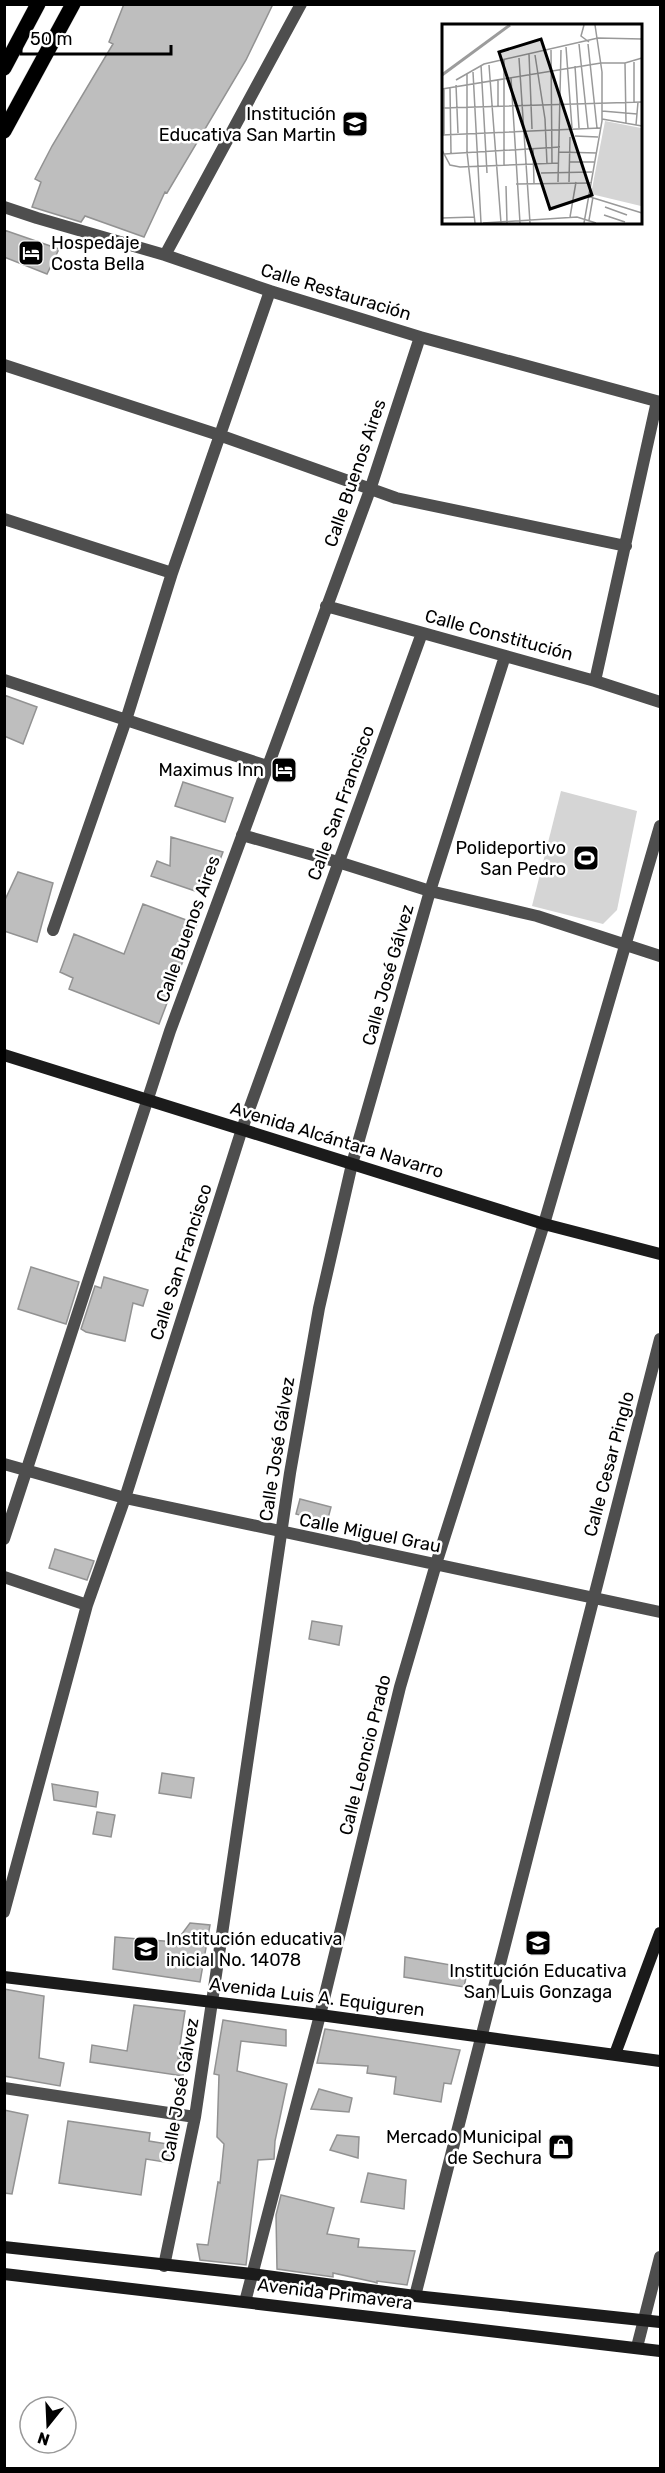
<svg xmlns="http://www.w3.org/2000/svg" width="665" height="2473" font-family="Rubik,sans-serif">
	<rect width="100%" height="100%" fill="#fff"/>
	<path fill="#d5d5d5" d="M 561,791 L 637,811 L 617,910 L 603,924 L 532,906 Z"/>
	<path fill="#bebebe" stroke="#929292" stroke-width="1.5" d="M 124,4 L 273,4 L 246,60 L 167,193 L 165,192 L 144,237 L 85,216 L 81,222 L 32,207 L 41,182 L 35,179 L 52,146 L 113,44 L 109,42 Z
		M 4,230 L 59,249 L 47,274 L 4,257 Z
		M 4,695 L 37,707 L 23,744 L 4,736 Z
		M 183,782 L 233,798 L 225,822 L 175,806 Z
		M 171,837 L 223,852 L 216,870 L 213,869 L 204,894 L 151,876 L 157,861 L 170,866 Z
		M 18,872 L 53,883 L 37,942 L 4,931 L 4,902 Z
		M 143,904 L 197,924 L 159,1024 L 69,989 L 73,978 L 60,972 L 74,934 L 124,954 Z
		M 31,1267 L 79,1282 L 66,1324 L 18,1309 Z
		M 104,1277 L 148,1290 L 143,1306 L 133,1303 L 125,1341 L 86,1332 L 81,1329 L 95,1286 L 101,1288 Z
		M 300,1499 L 331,1507 L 327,1522 L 296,1514 Z
		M 55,1549 L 94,1561 L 87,1580 L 49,1568 Z
		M 312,1621 L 342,1626 L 339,1645 L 309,1639 Z
		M 162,1773 L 194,1778 L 191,1798 L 159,1793 Z
		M 52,1784 L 98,1792 L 96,1807 L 54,1800 Z
		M 97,1812 L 115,1815 L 111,1837 L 93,1834 Z
		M 190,1923 L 210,1925 L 200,1982 L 113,1969 L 115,1937 L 176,1942 Z
		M 405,1957 L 468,1968 L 464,1987 L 404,1977 Z
		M 4,1989 L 44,1996 L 39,2058 L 64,2063 L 60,2086 L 4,2076 Z
		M 134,2005 L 185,2011 L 178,2058 L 186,2059 L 183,2076 L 90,2062 L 92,2045 L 127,2051 Z
		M 223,2020 L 286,2030 L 286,2046 L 241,2041 L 237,2071 L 287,2084 L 275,2141 L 274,2159 L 258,2160 L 246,2265 L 200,2260 L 197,2244 L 208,2245 L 218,2182 L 220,2183 L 224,2144 L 217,2137 L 219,2075 L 214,2074 Z
		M 325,2029 L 460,2050 L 451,2084 L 444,2083 L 441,2102 L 394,2094 L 396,2077 L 367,2073 L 368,2066 L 317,2063 Z
		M 319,2089 L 352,2098 L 349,2112 L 311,2109 Z
		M 4,2110 L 28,2115 L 12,2194 L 4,2193 Z
		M 68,2121 L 150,2133 L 149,2141 L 174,2145 L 171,2163 L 146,2159 L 141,2195 L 59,2183 Z
		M 337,2135 L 359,2137 L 358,2158 L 330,2150 Z
		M 368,2173 L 406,2180 L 404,2209 L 361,2202 Z
		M 281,2195 L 334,2208 L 327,2234 L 359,2239 L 358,2247 L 415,2251 L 407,2285 L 377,2281 L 377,2283 L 374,2282 L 333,2273 L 333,2277 L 277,2269 L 276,2215 Z"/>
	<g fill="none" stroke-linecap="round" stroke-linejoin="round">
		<g stroke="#dbdbdb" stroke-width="16">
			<path id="primary" d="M 4,68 L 38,4
				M 4,131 L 73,4"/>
		</g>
		<path stroke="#4e4e4e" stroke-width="12" d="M 4,207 L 37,218 L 165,255 L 270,291 L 420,337 L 660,402
			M 165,255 L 301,4
			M 4,365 L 219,435 L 396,498 L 626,546
			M 4,519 L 172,573
			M 326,606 L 595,681 L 660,702
			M 4,680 L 267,766
			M 595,681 L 657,401
			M 242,835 L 338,862 L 430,891 L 537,916 L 660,956
			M 53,930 L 126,720 L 172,573 L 270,291
			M 4,1464 L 125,1498 L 660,1612
			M 4,1539 L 170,1031 L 370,490 L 420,337
			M 4,1577 L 87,1605
			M 4,1912 L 87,1605 L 125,1498 L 242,1129 L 422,633
			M 4,2088 L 195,2117
			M 164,2266 L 195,2117 L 290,1473 L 319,1308 L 352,1164 L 430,891 L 505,656
			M 415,2296 L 660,1339
			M 245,2302 L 320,2015 L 400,1687 L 436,1564 L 544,1224 L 660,826
			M 637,2347 L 660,2257"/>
		<path stroke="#1b1b1b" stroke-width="12" d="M 4,1055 L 544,1224 L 660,1254
			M 4,1977 L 320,2015 L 660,2061
			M 615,2054 L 660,1933
			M 4,2247 L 252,2274 L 415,2296 L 660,2322
			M 4,2274 L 660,2351"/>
		<use href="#primary" stroke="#000" stroke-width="15"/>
	</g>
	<defs>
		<g id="school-square" transform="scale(1.35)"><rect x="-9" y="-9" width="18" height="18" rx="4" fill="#000" stroke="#fff"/><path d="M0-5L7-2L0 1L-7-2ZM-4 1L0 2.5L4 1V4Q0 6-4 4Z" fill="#fff"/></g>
		<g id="hotel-square" transform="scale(1.35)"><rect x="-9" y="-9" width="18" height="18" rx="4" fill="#000" stroke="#fff"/><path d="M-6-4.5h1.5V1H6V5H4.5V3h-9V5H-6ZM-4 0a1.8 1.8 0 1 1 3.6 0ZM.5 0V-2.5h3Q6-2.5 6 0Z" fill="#fff"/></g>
		<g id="stadium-square" transform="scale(1.35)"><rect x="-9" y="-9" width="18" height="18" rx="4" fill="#000" stroke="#fff"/><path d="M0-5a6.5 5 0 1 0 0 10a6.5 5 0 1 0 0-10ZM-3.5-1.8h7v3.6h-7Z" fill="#fff"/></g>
		<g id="shop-square" transform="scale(1.35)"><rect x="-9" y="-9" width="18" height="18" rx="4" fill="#000" stroke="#fff"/><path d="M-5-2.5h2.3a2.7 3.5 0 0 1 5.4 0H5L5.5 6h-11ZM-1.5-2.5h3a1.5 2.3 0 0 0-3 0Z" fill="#fff"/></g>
	</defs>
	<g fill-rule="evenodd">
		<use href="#school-square" x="355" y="124"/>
		<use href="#hotel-square" x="31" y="253"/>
		<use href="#hotel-square" x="284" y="770"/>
		<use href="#stadium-square" x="586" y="858"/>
		<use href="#school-square" x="538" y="1943"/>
		<use href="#school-square" x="146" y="1949"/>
		<use href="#shop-square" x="561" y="2147"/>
	</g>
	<g text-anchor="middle" stroke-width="5" stroke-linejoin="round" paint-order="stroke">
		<g font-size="18" fill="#000" stroke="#fff" text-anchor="end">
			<text x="336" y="120">Institución<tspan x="336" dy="21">Educativa San Martin</tspan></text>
			<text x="51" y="249" text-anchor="start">Hospedaje<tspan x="51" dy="21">Costa Bella</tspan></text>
			<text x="264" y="776">Maximus Inn</text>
			<text x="566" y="854">Polideportivo<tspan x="566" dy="21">San Pedro</tspan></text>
			<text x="166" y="1945" text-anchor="start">Institución educativa<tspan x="166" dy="21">inicial No. 14078</tspan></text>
			<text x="538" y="1977" text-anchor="middle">Institución Educativa<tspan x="538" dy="21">San Luis Gonzaga</tspan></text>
			<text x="542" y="2143">Mercado Municipal<tspan x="542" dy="21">de Sechura</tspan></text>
		</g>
		<g font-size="18" fill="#000" stroke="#fff">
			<text transform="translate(336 292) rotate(17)" y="6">Calle Restauración</text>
			<text transform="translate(355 473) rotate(-71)" y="6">Calle Buenos Aires</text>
			<text transform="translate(499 635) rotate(15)" y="6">Calle Constitución</text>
			<text transform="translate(341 803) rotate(-70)" y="6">Calle San Francisco</text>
			<text transform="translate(188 929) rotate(-70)" y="6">Calle Buenos Aires</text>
			<text transform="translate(388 975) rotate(-74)" y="6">Calle José Gálvez</text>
			<text transform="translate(337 1140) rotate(17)" y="6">Avenida Alcántara Navarro</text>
			<text transform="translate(181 1262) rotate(-72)" y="6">Calle San Francisco</text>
			<text transform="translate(277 1449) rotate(-81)" y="6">Calle José Gálvez</text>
			<text transform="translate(609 1464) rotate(-75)" y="6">Calle Cesar Pinglo</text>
			<text transform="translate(370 1533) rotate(11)" y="6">Calle Miguel Grau</text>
			<text transform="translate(365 1755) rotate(-76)" y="6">Calle Leoncio Prado</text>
			<text transform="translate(317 1997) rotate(7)" y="6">Avenida Luis A. Equiguren</text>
			<text transform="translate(180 2090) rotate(-80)" y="6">Calle José Gálvez</text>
			<text transform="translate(335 2294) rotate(7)" y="6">Avenida Primavera</text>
		</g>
	</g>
	<g transform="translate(442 24)">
		<rect width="200" height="200" fill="#fff"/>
		<path d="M 163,97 L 199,104 L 199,182 L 149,170 Z" fill="#d5d5d5"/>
		<path fill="none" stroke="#9c9c9c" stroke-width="3" d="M 0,51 L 68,1"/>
		<path fill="none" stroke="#999" stroke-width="1.5" d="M 142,1 L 139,12 L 147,18M 156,14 L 200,15M 137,20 L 146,104M 146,20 L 155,104M 124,23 L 130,104M 109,26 L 110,140M 87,30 L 90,105M 93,31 L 103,95 L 105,140M 77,34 L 88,199M 62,36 L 62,141M 192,38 L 192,78M 159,39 L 183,39 L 200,34M 183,39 L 184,99M 39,41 L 45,149M 47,41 L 59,199M 133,42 L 137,104M 31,48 L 39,199M 25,49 L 25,128 L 33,199M 69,54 L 78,199M 14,56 L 42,40 L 156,14M 56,56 L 56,83M 14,61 L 16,109M 8,64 L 9,129M 0,65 L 159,39M 2,65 L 2,110M 0,84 L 200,78M 160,87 L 195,90M 160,95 L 200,102M 194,101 L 196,78M 0,111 L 158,104M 133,112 L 156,113M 91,124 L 92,159M 0,126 L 8,141 L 18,143 L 117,139M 117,128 L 155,129M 2,130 L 118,123M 127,138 L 152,138M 99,149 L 150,148M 116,158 L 119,26M 127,158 L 128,113M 74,160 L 150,159M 64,162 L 65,199M 145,172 L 200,189M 163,183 L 185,191M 162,191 L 183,198M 128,193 L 134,158M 0,194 L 33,193M 147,196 L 151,173M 41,199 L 135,193 L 154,199M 142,199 L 160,97 L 160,48 L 153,1"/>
		<path fill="#000" fill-opacity="0.15" stroke="#000" stroke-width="3" d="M 99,15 L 150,171 L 108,185 L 57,28 Z"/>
		<rect width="200" height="200" fill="none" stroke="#000" stroke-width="3"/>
	</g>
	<rect width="665" height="2473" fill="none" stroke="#000000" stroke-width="12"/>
	<g transform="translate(48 2425) rotate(198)"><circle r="28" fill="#ffffff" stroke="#999999" stroke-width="1.5"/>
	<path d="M0-4.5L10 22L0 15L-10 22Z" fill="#000000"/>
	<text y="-9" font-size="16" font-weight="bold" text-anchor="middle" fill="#000000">N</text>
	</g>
	<path d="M21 45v9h150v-9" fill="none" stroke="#000000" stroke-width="3"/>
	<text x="30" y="45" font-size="18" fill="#000000" stroke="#ffffff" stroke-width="4.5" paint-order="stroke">50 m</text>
</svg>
